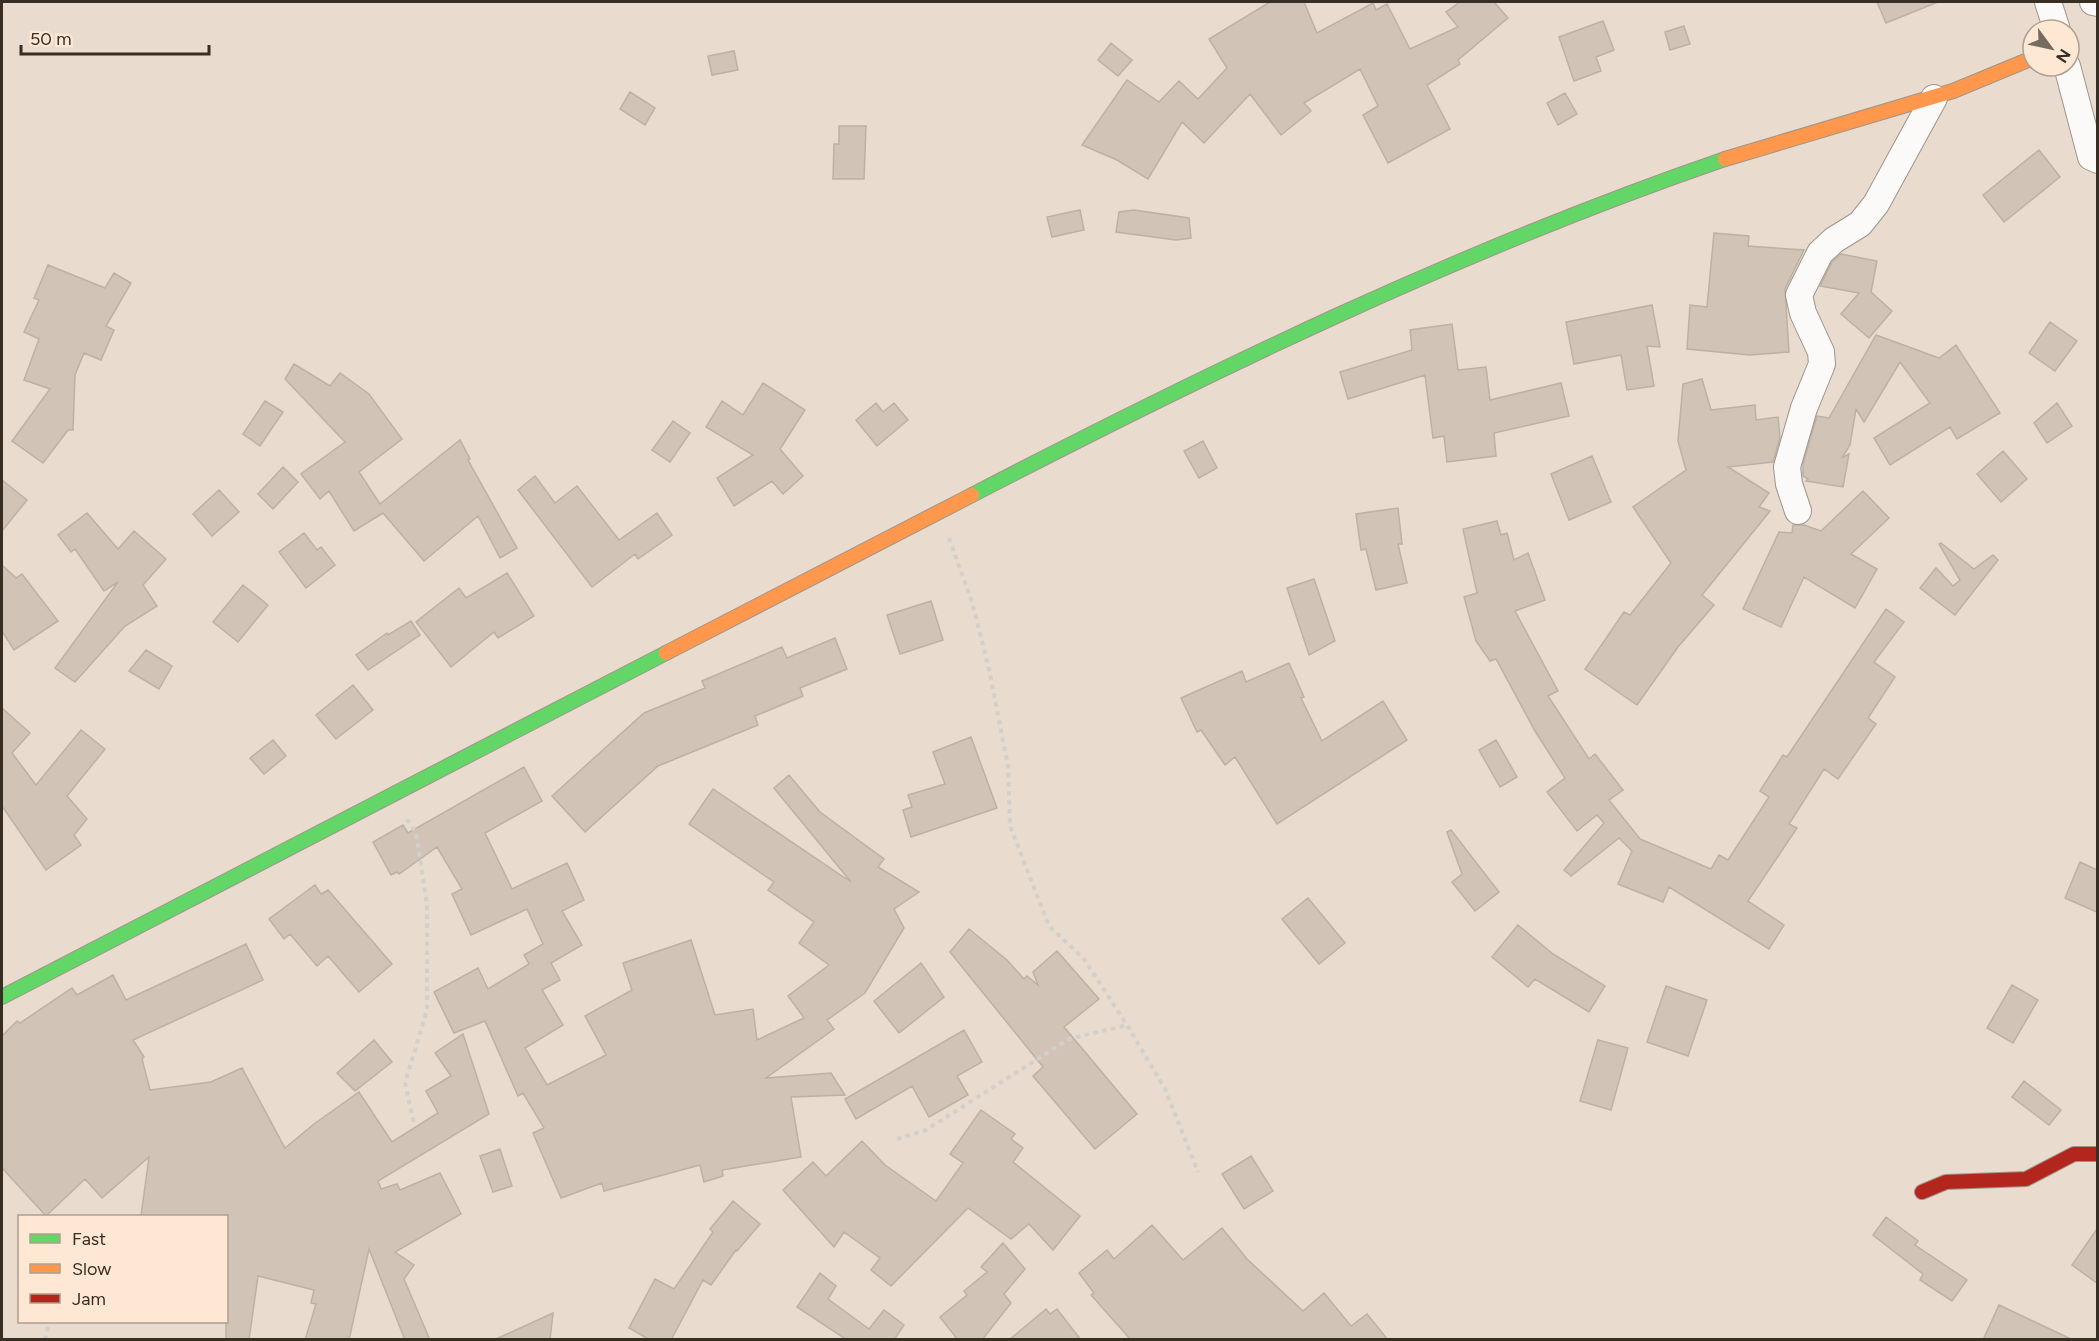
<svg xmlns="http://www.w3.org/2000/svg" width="2099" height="1341" font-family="Figtree,sans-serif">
	<rect width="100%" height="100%" fill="#e9dbcd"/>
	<path fill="#d1c4b6" stroke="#bcb1a6" stroke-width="1.5" d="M 1270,2 L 1304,2 L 1317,33 L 1373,3 L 1376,10 L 1387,4 L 1410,49 L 1458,27 L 1446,12 L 1460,2 L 1494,2 L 1508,18 L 1458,60 L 1460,64 L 1427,85 L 1450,129 L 1388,163 L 1363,115 L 1378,106 L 1360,69 L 1304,103 L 1311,111 L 1281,135 L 1250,94 L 1204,143 L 1182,122 L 1148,179 L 1117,160 L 1082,145 L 1127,80 L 1159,102 L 1179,81 L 1198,99 L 1227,68 L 1209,39 Z
		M 1877,2 L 1938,2 L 1886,23 Z
		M 1603,21 L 1614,50 L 1596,57 L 1601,71 L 1574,81 L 1559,37 Z
		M 1684,26 L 1690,44 L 1670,50 L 1665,32 Z
		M 1111,43 L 1132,60 L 1118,76 L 1098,60 Z
		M 734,51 L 738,70 L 712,75 L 708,56 Z
		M 630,92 L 655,108 L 645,125 L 620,109 Z
		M 1565,93 L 1577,114 L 1558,125 L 1547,103 Z
		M 839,126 L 866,126 L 864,179 L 833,179 L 834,144 L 839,144 Z
		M 2039,150 L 2060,177 L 2004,222 L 1983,195 Z
		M 1080,210 L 1084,230 L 1052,237 L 1047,217 Z
		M 1134,210 L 1189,218 L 1191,238 L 1176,240 L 1116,232 L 1119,212 Z
		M 1714,233 L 1749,236 L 1748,246 L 1804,250 L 1785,289 L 1789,352 L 1750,355 L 1687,349 L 1690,305 L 1707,307 Z
		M 1841,254 L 1877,261 L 1871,292 L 1892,311 L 1869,338 L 1841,314 L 1859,293 L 1820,286 L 1832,262 Z
		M 48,265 L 105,288 L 114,273 L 131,283 L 106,326 L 114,330 L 101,360 L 84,353 L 75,375 L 73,430 L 68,430 L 43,463 L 12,441 L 50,389 L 24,380 L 39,339 L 24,332 L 39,300 L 34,298 Z
		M 1652,305 L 1660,347 L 1647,346 L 1654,386 L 1627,390 L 1621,355 L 1574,364 L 1566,322 Z
		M 2050,322 L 2077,341 L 2055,371 L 2029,353 Z
		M 1452,324 L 1458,370 L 1486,367 L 1490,400 L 1561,383 L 1569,416 L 1494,433 L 1496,456 L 1447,462 L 1444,436 L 1433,438 L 1425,375 L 1348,399 L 1340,372 L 1412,350 L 1410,330 Z
		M 1876,335 L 1939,358 L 1956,345 L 2000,413 L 1957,439 L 1950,427 L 1890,465 L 1874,438 L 1930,403 L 1900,362 L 1864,422 L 1856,409 L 1850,445 L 1842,458 L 1849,454 L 1843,487 L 1806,481 L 1808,479 L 1803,476 L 1803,464 L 1817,416 L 1829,418 Z
		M 294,364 L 330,386 L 340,373 L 369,394 L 402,439 L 359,472 L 380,504 L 460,440 L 470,459 L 468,460 L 517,548 L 500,558 L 478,516 L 424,561 L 383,513 L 354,531 L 329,491 L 320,499 L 301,474 L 345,442 L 285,379 Z
		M 1702,379 L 1711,410 L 1755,405 L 1756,420 L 1778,417 L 1780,438 L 1773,462 L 1728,467 L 1769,493 L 1759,507 L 1770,511 L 1702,595 L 1714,605 L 1678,647 L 1637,705 L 1585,669 L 1624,612 L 1630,615 L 1671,563 L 1633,507 L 1686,470 L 1678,441 L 1683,384 Z
		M 763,383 L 805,410 L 780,449 L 803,476 L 783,494 L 772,481 L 734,506 L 717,478 L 753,455 L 706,427 L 722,401 L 743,415 Z
		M 265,401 L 283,412 L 260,446 L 243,434 Z
		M 876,403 L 883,412 L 894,403 L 908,420 L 877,446 L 856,420 Z
		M 2057,403 L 2072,426 L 2047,443 L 2034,423 Z
		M 673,421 L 690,433 L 670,462 L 652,450 Z
		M 1203,441 L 1217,468 L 1199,478 L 1184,451 Z
		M 2003,451 L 2027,479 L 2001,502 L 1977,474 Z
		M 1592,456 L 1611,502 L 1569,520 L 1551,474 Z
		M 283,467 L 298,482 L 273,509 L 258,494 Z
		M 535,476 L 555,503 L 577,486 L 619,540 L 657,513 L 672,535 L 638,559 L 635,554 L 592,587 L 518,490 Z
		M 2,480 L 27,500 L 2,531 Z
		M 219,490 L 239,512 L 212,536 L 193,514 Z
		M 1863,491 L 1889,518 L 1851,554 L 1877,569 L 1855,608 L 1804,577 L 1781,627 L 1743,609 L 1779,532 L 1792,533 L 1793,525 L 1804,525 L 1821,531 Z
		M 1398,508 L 1402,544 L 1398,544 L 1407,583 L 1376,590 L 1366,549 L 1361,550 L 1356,514 Z
		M 87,513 L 118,549 L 134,531 L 166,559 L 143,585 L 157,606 L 125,626 L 75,682 L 55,668 L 118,582 L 104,591 L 75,549 L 71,552 L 58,535 Z
		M 1497,521 L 1501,535 L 1507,533 L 1514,560 L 1528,553 L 1545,600 L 1515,611 L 1558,691 L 1548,696 L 1589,759 L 1595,754 L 1623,790 L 1609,800 L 1640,839 L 1711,869 L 1719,855 L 1728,860 L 1769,797 L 1760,791 L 1783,755 L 1787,757 L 1886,609 L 1904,622 L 1874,662 L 1895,677 L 1868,718 L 1876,724 L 1838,779 L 1824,769 L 1789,824 L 1797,828 L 1748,901 L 1784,925 L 1769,949 L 1669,887 L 1663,902 L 1618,884 L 1632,851 L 1619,838 L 1571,876 L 1564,870 L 1604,823 L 1597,815 L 1577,831 L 1547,792 L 1565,778 L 1535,731 L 1496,659 L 1490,661 L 1476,641 L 1464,597 L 1477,593 L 1463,529 Z
		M 304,533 L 317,550 L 321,547 L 335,565 L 306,588 L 279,552 Z
		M 1941,543 L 1974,569 L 1993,555 L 1998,560 L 1955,615 L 1920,588 L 1936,568 L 1953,586 L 1960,580 L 1939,544 Z
		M 2,565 L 16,578 L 22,574 L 58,621 L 14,650 L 2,631 Z
		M 507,573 L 534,616 L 498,638 L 494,632 L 451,667 L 416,622 L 459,588 L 466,598 Z
		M 1314,579 L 1335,641 L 1309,655 L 1287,588 Z
		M 243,585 L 268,605 L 238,642 L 213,622 Z
		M 931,601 L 943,640 L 900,654 L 887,615 Z
		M 411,621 L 420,635 L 368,670 L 356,655 L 387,633 L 388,635 Z
		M 835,638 L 847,669 L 800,688 L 803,696 L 755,716 L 758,725 L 658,766 L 585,832 L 552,796 L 644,713 L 705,688 L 702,681 L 782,647 L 787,658 Z
		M 146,650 L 172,666 L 159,689 L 129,671 Z
		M 1289,663 L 1304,697 L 1301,698 L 1322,741 L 1383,701 L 1407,740 L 1277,824 L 1235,757 L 1225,765 L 1201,730 L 1197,732 L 1181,698 L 1242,671 L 1246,682 Z
		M 353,685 L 373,710 L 336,739 L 316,715 Z
		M 2,708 L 30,733 L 12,753 L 36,785 L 81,730 L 105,749 L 67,796 L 87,819 L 74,835 L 81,845 L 46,870 L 2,806 Z
		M 971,737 L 997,808 L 911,837 L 903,810 L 912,807 L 908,795 L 945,784 L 933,752 Z
		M 273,740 L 286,756 L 264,774 L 250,758 Z
		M 1496,740 L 1517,777 L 1500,787 L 1479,750 Z
		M 524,767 L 542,801 L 485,833 L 512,889 L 567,863 L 584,900 L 562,911 L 582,945 L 551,963 L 560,980 L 542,990 L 563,1025 L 525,1048 L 547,1085 L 606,1055 L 585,1016 L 632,990 L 623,963 L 691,940 L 715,1015 L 753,1009 L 757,1040 L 804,1018 L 788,996 L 829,965 L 799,943 L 814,922 L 768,890 L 774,882 L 689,824 L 713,789 L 851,882 L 774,788 L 789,775 L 820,812 L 884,859 L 878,867 L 919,892 L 894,909 L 904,928 L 865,993 L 827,1020 L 834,1029 L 766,1078 L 831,1073 L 845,1095 L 791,1097 L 801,1157 L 722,1170 L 723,1176 L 704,1182 L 700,1165 L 604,1191 L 602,1183 L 561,1198 L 533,1133 L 544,1128 L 523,1093 L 518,1096 L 485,1021 L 454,1033 L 434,992 L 478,968 L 488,989 L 529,964 L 524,955 L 543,944 L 527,909 L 471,935 L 452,894 L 462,889 L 437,847 L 399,874 L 397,872 L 391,875 L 373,842 L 403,825 L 408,833 Z
		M 1451,830 L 1499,892 L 1475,911 L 1452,882 L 1462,874 L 1447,832 Z
		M 2080,862 L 2097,870 L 2097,912 L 2065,898 Z
		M 315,885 L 321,894 L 328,890 L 392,964 L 359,992 L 328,956 L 317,966 L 290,934 L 284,939 L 269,919 Z
		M 1308,898 L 1345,943 L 1319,964 L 1282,919 Z
		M 1518,925 L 1553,954 L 1605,986 L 1589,1012 L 1535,979 L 1528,987 L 1492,957 Z
		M 969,929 L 1007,960 L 1024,979 L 1027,976 L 1038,985 L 1033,972 L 1057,951 L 1099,999 L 1064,1027 L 1137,1114 L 1095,1149 L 1033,1076 L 1043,1067 L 950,952 Z
		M 246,944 L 263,980 L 133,1040 L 144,1057 L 142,1059 L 150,1090 L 211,1082 L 242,1068 L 285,1148 L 314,1124 L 359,1092 L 392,1142 L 438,1113 L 426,1091 L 451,1076 L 435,1053 L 463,1034 L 489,1114 L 378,1181 L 381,1189 L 397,1184 L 400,1190 L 440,1173 L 461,1214 L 395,1252 L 414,1265 L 404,1279 L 430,1340 L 405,1340 L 369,1249 L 349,1340 L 305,1340 L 316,1304 L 311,1303 L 314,1290 L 258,1276 L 249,1340 L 226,1340 L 226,1216 L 141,1216 L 149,1157 L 102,1198 L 85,1179 L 46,1216 L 2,1168 L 2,1036 L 17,1021 L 20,1023 L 72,988 L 77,995 L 113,975 L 126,1000 Z
		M 921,963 L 944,997 L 899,1033 L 874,1001 Z
		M 2012,985 L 2038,1000 L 2013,1043 L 1987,1028 Z
		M 1666,986 L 1707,1000 L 1688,1056 L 1647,1042 Z
		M 964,1030 L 982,1062 L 957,1076 L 968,1095 L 929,1117 L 912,1086 L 856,1119 L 845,1099 Z
		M 374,1040 L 392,1062 L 355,1091 L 337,1073 Z
		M 1598,1040 L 1628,1048 L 1611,1110 L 1580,1101 Z
		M 2024,1081 L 2061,1110 L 2049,1125 L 2012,1097 Z
		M 981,1110 L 1015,1134 L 1011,1139 L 1023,1148 L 1013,1162 L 1080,1216 L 1053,1250 L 1029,1224 L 1011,1239 L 968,1208 L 891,1286 L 871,1270 L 880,1258 L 844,1232 L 834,1247 L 783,1190 L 813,1162 L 826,1176 L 862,1141 L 885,1165 L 936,1201 L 963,1163 L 950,1154 Z
		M 500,1149 L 512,1186 L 493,1192 L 480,1156 Z
		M 1251,1156 L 1273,1191 L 1244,1209 L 1222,1174 Z
		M 733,1201 L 760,1224 L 737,1251 L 736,1250 L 711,1285 L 703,1280 L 671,1340 L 650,1340 L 629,1328 L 655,1279 L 674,1289 L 713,1232 L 710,1229 Z
		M 1886,1217 L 1918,1241 L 1915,1245 L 1967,1280 L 1952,1301 L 1920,1280 L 1923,1274 L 1873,1235 Z
		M 1152,1225 L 1183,1260 L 1222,1228 L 1247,1259 L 1303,1311 L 1324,1293 L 1351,1326 L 1367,1314 L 1388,1340 L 1131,1340 L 1091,1295 L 1094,1293 L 1079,1273 L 1107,1250 L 1114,1259 Z
		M 2097,1229 L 2097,1283 L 2072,1265 Z
		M 1003,1243 L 1025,1269 L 1004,1294 L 1011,1303 L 982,1340 L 958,1340 L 940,1317 L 967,1295 L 964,1291 L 987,1272 L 981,1267 Z
		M 820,1273 L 836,1286 L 828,1299 L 869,1329 L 884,1310 L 904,1325 L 894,1340 L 847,1340 L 797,1307 Z
		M 1999,1305 L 2073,1340 L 1983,1340 Z
		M 1046,1309 L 1050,1314 L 1057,1309 L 1081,1340 L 1009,1340 Z
		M 553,1313 L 550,1340 L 494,1340 Z"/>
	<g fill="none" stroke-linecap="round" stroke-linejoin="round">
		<g stroke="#9f958a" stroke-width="28">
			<path id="street" d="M 2048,2 L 2057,30
				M 2093,2 L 2098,3
				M 2067,66 L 2091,157 L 2098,160
				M 1798,511 L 1789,484 L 1787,467 L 1804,408 L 1822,364 L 1821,352 L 1803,313 L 1799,295 L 1820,253 L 1834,240 L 1860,224 L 1876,204 L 1934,98"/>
		</g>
		<g stroke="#9f958a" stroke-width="16">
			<path id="fast" d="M 972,495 C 1215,369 1466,248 1725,159
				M 2,997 L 666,653"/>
		</g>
		<g stroke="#9f958a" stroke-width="16">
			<path id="slow" d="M 1725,159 L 1953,91 L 2033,58
				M 666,653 L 972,495"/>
		</g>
		<g stroke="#9f958a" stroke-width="16">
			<path id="jam" d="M 1922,1192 L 1946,1182 L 2026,1179 L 2074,1154 L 2098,1154"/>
		</g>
		<path stroke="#d3cfcb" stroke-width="4" stroke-dasharray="4.5 4.5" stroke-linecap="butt" d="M 949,538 L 972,602 L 989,669 L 1008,766 L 1010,826 L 1049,926 L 1084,959 L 1127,1025 L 1165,1089 L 1198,1172
			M 407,819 L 416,833 L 427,905 L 427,1010 L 405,1083 L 414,1124
			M 897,1139 L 926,1130 L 1069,1039 L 1127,1025
			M 45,1340 L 49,1322"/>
		<use href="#street" stroke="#fcfaf8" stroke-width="26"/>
		<use href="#fast" stroke="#63d668" stroke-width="14"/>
		<use href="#slow" stroke="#ff974d" stroke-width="14"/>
		<use href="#jam" stroke="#b3261e" stroke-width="14"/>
	</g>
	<rect width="2099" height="1341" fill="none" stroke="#382e24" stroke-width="6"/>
	<rect x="18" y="1215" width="210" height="108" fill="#fee8d4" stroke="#af9e8e" stroke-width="1.5"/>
	<rect x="30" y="1234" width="30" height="9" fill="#63d668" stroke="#af9e8e" stroke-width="1.5"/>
	<text x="72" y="1245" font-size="18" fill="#382e24">Fast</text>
	<rect x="30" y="1264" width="30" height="9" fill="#ff974d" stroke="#af9e8e" stroke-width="1.5"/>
	<text x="72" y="1275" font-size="18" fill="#382e24">Slow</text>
	<rect x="30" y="1294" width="30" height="9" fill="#b3261e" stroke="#af9e8e" stroke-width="1.5"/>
	<text x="72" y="1305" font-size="18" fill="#382e24">Jam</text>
	<g transform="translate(2051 48) rotate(123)"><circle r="28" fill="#fee8d4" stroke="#af9e8e" stroke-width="1.5"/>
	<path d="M0-4.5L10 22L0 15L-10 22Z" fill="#766b5f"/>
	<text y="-9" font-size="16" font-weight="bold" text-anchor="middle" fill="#382e24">N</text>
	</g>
	<path d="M21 45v9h188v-9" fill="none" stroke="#382e24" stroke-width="3"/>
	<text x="30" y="45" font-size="18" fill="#382e24" stroke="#fee8d4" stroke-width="4.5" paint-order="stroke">50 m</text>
</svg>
